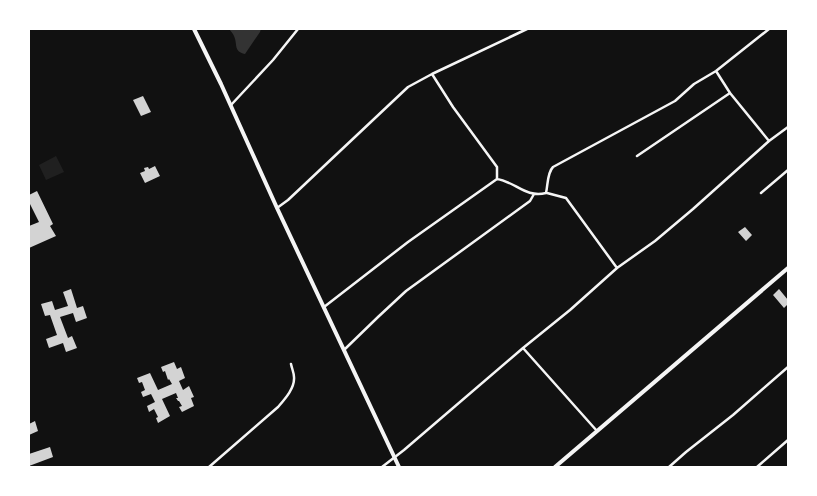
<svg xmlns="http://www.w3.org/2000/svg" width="817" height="496" font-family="Lato,sans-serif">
	<rect width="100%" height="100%" fill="#111"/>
	<path fill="#202020" d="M 56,156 L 64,172 L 46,180 L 39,165 Z"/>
	<path fill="#333" d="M 229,29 L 261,29 L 260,32 L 245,54 C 233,51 238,45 234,36 C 233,34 231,31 229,29 Z"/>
	<path fill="#d3d3d3" d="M 143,96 L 151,112 L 141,116 L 133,100 Z
		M 155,166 L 160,176 L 145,183 L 140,173 L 145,171 L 144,168 L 148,167 L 149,169 Z
		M 37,191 L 53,224 L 50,226 L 56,236 L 29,248 L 29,226 L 39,222 L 30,204 L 29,205 L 29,195 Z
		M 745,227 L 752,235 L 746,241 L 738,232 Z
		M 71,289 L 77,308 L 83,306 L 87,318 L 76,322 L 73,313 L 60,317 L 68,338 L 72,336 L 77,348 L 66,352 L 63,343 L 49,348 L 46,339 L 57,335 L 50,315 L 45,316 L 41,304 L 52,301 L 55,310 L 68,306 L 63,292 Z
		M 779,289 L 788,300 L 788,304 L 784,308 L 773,295 Z
		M 174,362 L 177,369 L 181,367 L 185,378 L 179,381 L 183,390 L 189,386 L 194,397 L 191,398 L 194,406 L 182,412 L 179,407 L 182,406 L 179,401 L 178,401 L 176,398 L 178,398 L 176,393 L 162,399 L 170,416 L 158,423 L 156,418 L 158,417 L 154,409 L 149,412 L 147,406 L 155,402 L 151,394 L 143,397 L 141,392 L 145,390 L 142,382 L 139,383 L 137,378 L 150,373 L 158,390 L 172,384 L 169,379 L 168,380 L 165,371 L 163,372 L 161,367 Z
		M 35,421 L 38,431 L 29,435 L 29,424 Z
		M 50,447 L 53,457 L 29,466 L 29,454 Z"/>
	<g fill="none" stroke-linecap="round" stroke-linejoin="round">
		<path stroke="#f5f5f5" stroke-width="2.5" d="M 716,71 L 730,93
			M 432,74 L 453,107 L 497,167 L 497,179
			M 231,105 L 273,60 L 298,29
			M 637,156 L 730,93 L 769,141
			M 547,193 L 566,198 L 617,268
			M 761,193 L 788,170
			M 277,208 L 288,200 L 408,87 L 432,74 L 527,29
			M 324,307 L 408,242 L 497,179 C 516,182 525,198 546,193 C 548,185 547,173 553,167 L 675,101 L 694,84 L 716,71 L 769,29
			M 523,348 L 597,431
			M 345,349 L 378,317 L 406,291 L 530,201 L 534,194
			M 209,467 L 278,407 C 285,399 295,388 294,377 C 294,373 292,369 291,364
			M 382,467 L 404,450 L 523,348 L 570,310 L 617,268 L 655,241 L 693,209 L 769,141 L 788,127
			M 669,467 L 686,452 L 733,415 L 788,367
			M 757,467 L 788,440"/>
		<path stroke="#f5f5f5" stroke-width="4" d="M 194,29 L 221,84 L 277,208 L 399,467"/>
		<path stroke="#f5f5f5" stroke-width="4" d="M 555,467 L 788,268"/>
	</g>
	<rect width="817" height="496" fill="none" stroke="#ffffff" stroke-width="60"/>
</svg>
